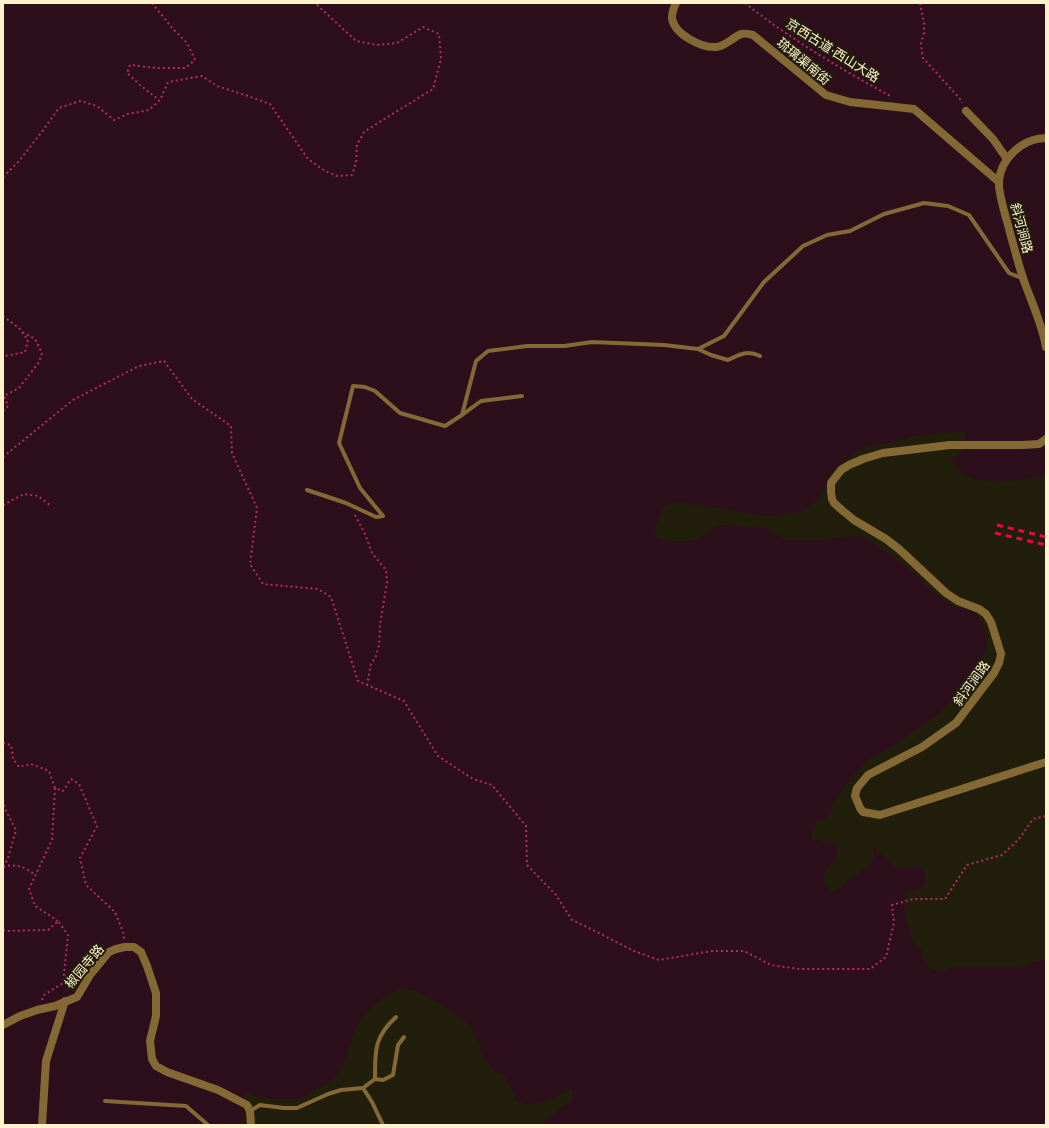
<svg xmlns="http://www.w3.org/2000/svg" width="1049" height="1128" font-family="'Source Sans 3','Noto Sans SC',sans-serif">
	<rect width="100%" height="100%" fill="#221e0c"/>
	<path fill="#2c0f1b" d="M 3,3 L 1046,3 L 1046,474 C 1031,481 997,483 980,480 C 974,479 967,476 961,474 L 952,459 L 962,452 L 966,431 L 915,436 L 893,442 L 866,447 L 850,456 L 838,466 L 830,475 L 820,497 L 804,510 L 786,514 L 767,516 L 678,502 L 665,505 C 659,516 655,525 654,537 L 667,541 L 692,541 L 702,537 L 717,525 L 730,525 L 768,529 L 775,534 L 788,540 L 807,541 L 842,537 L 862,536 L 907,567 L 919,577 L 930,590 L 944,600 L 957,608 L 966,609 L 974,611 L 980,620 L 985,628 L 987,646 L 980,662 L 960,688 L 940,713 L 926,722 L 894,745 L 868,760 L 850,779 L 843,790 L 835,800 L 825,821 L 819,818 L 812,829 L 812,839 L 836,844 C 839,858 834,862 825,871 L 824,885 L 832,892 C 843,888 842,884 850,879 C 856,874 870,868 873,861 C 874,857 873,852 873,848 L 881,853 L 888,861 L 894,866 L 903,868 L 921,866 L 925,874 L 924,886 L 915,891 L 905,892 L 904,901 L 906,918 L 910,935 L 921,950 L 923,959 L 929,968 L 940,971 L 955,967 L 1016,967 L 1034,962 L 1046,960 L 1046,1125 L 541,1125 L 562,1107 L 572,1102 L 572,1089 L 540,1103 L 526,1104 L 516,1101 L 513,1091 L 505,1077 L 492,1068 L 483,1057 L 479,1044 L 470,1025 L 458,1015 L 415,990 L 398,989 L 383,998 L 365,1013 L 355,1030 L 345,1062 L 340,1071 L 333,1080 L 300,1099 L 267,1099 L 245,1093 L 244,1114 L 245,1125 L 3,1125 Z"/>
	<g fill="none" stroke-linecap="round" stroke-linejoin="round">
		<path stroke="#b92868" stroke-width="2" stroke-dasharray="2 3" stroke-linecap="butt" d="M 152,3 L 173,29 L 187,43 L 195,60 L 185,68 L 157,68 L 130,65 L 127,73 L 140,85 L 159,100
			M 745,3 C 790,39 841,69 892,97
			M 920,3 L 924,23 L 924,33 L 921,44 L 923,58 L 960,99 L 962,103
			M 3,177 L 19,161 L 41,133 L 59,108 L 80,101 L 97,106 L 114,120 L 128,114 L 149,110 L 160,100 L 168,82 L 202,76 L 217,86 L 248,96 L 270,104 L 308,159 L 325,171 L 337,176 L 352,175 L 356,163 L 357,145 L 364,132 L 386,118 L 433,89 L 441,59 L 439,34 L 423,27 L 397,43 L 377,45 L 356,41 L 315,3
			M 3,316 L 19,328 L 28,340 L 25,352 L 5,356 L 3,355
			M 3,411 L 8,406 L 4,396 L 19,388 L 39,362 L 42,353 L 35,339 L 22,332
			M 3,457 L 73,400 L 139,366 L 164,361 L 192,399 L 231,426 L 232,453 L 257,508 L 250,564 L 263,584 L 318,589 L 331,597 L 358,681 L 404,701 L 438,756 L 473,779 L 492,785 L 526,826 L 527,865 L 556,895 L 572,920 L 585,926 L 634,951 L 659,960 L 712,951 L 744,951 L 771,965 L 799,969 L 870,969 L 886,957 L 894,923 L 892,905 L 913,899 L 945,899 L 967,865 L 1002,855 L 1019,839 L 1033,819 L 1046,816
			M 3,505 L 24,494 L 38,496 L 51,506
			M 355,515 L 365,534 L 372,553 L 386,570 L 387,582 L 380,625 L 379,645 L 376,656 L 371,664 L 367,685
			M 3,743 L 11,745 L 13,759 L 19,767 L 31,764 L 49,771 L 55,788 L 63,791 L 71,779 L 79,784 L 97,826 L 80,858 L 86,885 L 115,912 L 123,932 L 124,939
			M 55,788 L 52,840 L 29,889 L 35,906 L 58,921
			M 3,800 L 5,809 L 16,830 L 8,858 L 3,868
			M 3,867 C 16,863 25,867 35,875
			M 3,930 L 6,931 L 48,930 L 58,921 L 68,935 L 63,983 L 44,995 L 42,1000"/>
		<path stroke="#846935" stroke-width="4" d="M 698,349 L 711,355 L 728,360 C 740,354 748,350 760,356
			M 462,415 L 481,401 L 522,396
			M 307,490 L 346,503 L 376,517 L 383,516 L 360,488 L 339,443 L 353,386 L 365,387 L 375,391 L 400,413 L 445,426 L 462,415 L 476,361 L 488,351 L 527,346 L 564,346 L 592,342 L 664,345 L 698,349 L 724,336 L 764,282 L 803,246 L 827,235 L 850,231 L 884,214 L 924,203 L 948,206 L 969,215 L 1009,273 L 1024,279
			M 375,1079 C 375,1051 374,1037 396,1017
			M 363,1088 L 375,1079 L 383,1080 L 393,1075 L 398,1045 L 404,1037
			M 105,1101 L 186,1106 L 208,1125
			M 250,1111 L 260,1105 L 284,1108 L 297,1108 L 328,1094 L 341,1090 L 363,1088 L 372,1102 L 383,1125"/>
		<path stroke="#846935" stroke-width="8" d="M 966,111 L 993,139 L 1007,159
			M 42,1125 L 46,1061 L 65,1001"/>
		<path stroke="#846935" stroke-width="8" d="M 676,3 C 674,7 672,13 672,18 C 674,34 701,48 716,47 C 726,46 732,38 741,34 C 744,33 749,34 753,35 L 826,95 L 850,102 L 914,109 L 999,182
			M 1046,138 C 1023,138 1001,158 999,181 C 998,192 1005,214 1008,225 C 1013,244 1018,263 1024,281 C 1032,303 1042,324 1046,347
			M 1046,439 L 1039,444 L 1022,445 L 950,445 L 883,453 L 863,459 L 849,465 L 841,470 L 831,483 L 831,492 L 832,499 L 834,503 L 843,511 L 854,520 L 886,539 L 899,549 L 946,593 L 958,601 L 979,609 L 986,614 L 991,622 L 1001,654 L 999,663 L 994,673 L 956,723 L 922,747 L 868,775 L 857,788 L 855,796 L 860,808 L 863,812 L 880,815 L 1046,762
			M 3,1025 L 20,1016 L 37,1010 L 55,1006 L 77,997 L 83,987 L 90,975 L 109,952 L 116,949 L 125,947 L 134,947 L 141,952 L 147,966 L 156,993 L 156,1016 L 150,1041 L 152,1059 L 156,1066 L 167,1072 L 218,1090 L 247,1105 L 250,1111 L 251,1125"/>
		<path stroke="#f80046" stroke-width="3" stroke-dasharray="6 5" stroke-linecap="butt" d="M 997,525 L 1046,537
			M 995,533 L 1046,545"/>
	</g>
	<g text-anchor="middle" stroke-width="4" stroke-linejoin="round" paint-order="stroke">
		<g font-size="13" fill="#fff2cd" stroke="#221e0c">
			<text transform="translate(833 50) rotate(32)" y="5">京西古道·西山大路</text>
			<text transform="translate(804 61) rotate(40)" y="5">琉璃渠南街</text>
			<text transform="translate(1022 228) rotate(75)" y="5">斜河涧路</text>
			<text transform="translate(971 683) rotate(-54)" y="5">斜河涧路</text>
			<text transform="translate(84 966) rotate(-50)" y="5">椒园寺路</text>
		</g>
	</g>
	<rect width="1049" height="1128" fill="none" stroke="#fff2cd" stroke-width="8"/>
</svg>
